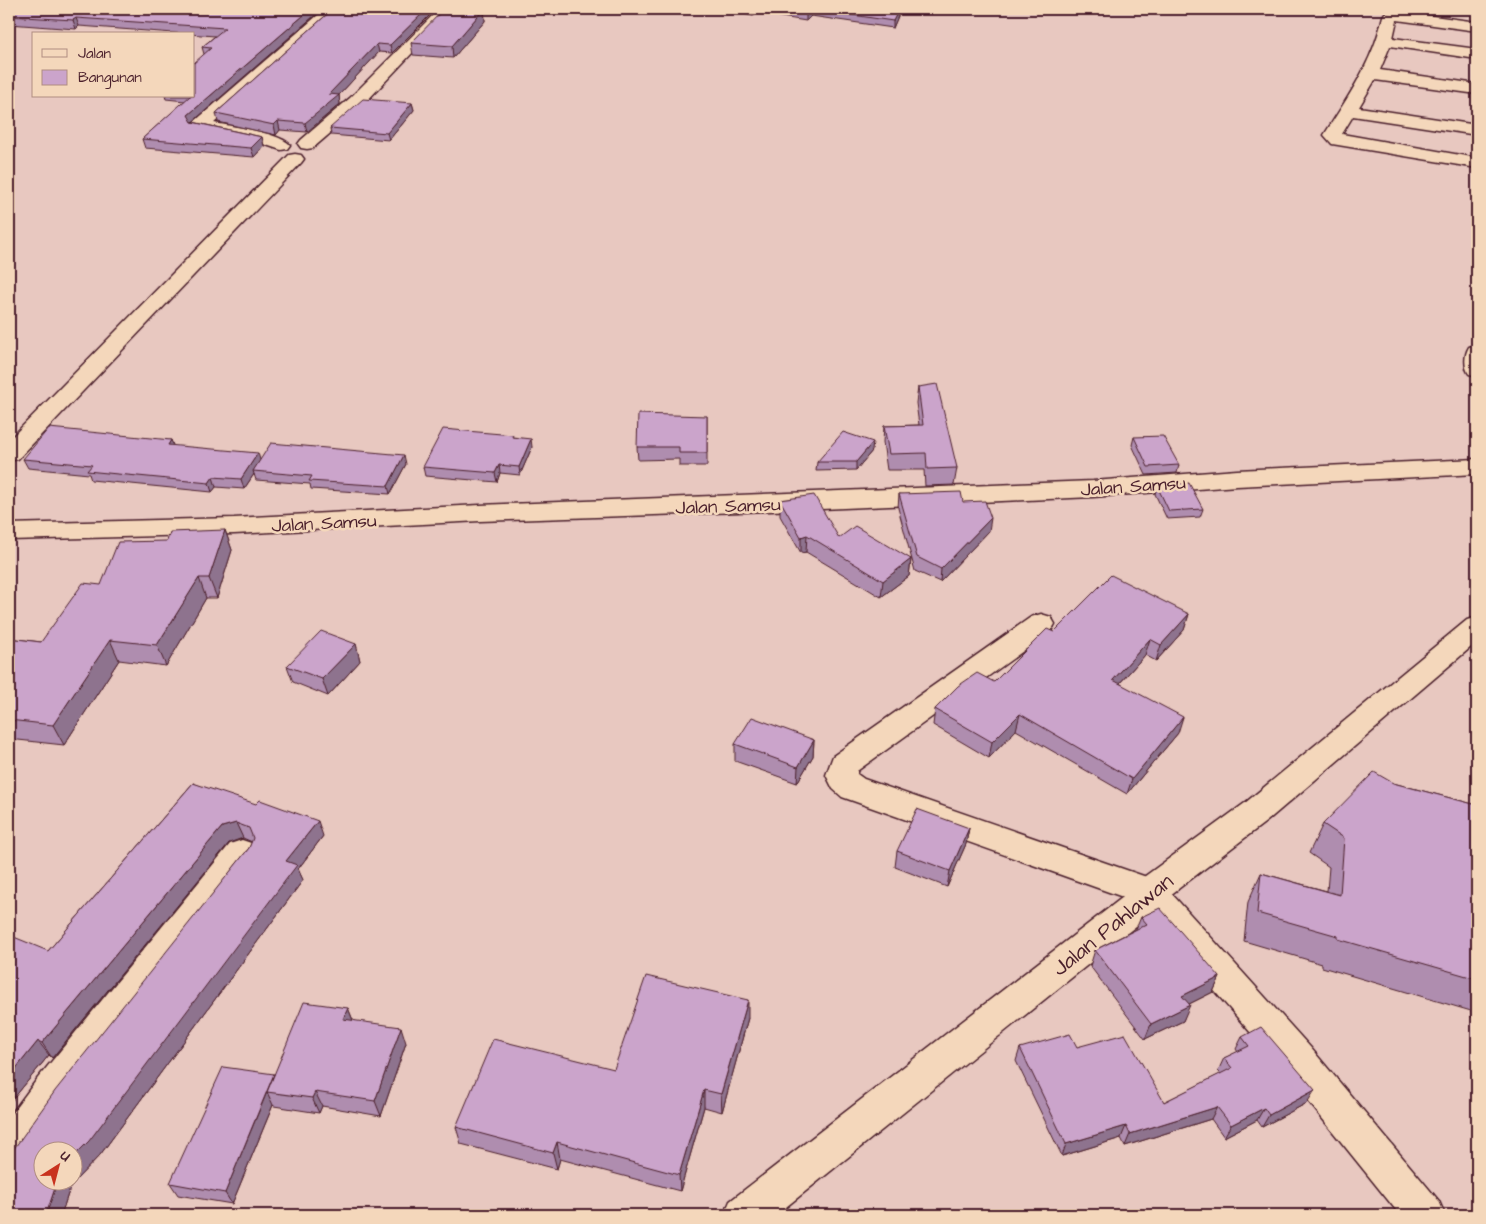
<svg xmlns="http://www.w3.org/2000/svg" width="1486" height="1224" font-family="'Architects Daughter',sans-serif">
	<rect width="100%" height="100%" fill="#e8c8c0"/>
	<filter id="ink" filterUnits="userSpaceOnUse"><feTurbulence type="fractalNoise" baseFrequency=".02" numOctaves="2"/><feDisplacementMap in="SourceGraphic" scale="10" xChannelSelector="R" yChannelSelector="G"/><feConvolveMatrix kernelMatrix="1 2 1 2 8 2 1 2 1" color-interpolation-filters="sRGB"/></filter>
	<g filter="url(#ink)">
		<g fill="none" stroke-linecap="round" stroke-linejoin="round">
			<g stroke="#4a1f2b" stroke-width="3">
				<path id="street" d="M 325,9 L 341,9 L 214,123 C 230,126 281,133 290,145 L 287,149 L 281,150 L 263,144 L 195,129 L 192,125 L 195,121 Z
					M 439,9 L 454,9 L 362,106 L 313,148 L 307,149 L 301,148 L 298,144 L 301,140 L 350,98 Z
					M 1397,11 L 1477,22 L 1477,31 L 1397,20 L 1393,38 L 1477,49 L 1477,59 L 1390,46 L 1380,70 L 1477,84 L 1477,94 L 1375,80 L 1359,107 L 1477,125 L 1477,135 L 1353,116 L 1342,134 L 1477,158 L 1477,168 L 1338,145 L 1332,144 L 1324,135 C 1348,97 1373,62 1383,16 L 1385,13 Z
					M 295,154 L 301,155 L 304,159 L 301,163 L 18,459 L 9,461 L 9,440 L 289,155 Z
					M 1477,345 L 1477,376 L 1469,374 C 1464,367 1464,355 1469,347 Z
					M 1041,614 L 1051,617 L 1055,624 L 1051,631 L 857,771 L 857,774 L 864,779 L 1161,882 L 1310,1047 L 1439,1201 L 1445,1215 L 1400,1215 L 1284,1071 L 1137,902 L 842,797 L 833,789 L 826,775 L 833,756 L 1031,617 Z
					M 242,840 L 254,844 L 258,853 L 254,862 L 64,1104 L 23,1162 L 9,1168 L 9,1117 L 38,1078 L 230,844 Z"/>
			</g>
			<g stroke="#4a1f2b" stroke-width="3">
				<path id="secondary" d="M 1477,459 L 1477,474 L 1237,486 L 1093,497 L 799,510 L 480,521 L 234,534 L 9,540 L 9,524 L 234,518 L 480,505 L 1093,481 L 1237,470 Z
					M 1477,617 L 1477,642 L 1267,821 L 1161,902 L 1151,914 L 776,1215 L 724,1215 L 730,1201 L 1127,894 L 1137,882 L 1245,803 L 1467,620 Z"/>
			</g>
			<use href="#street" fill="#f4d7bb" fill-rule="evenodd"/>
			<use href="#secondary" fill="#f4d7bb" fill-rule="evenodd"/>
		</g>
		<path fill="#af8daf" stroke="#4a1f2b" d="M 9,9 L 137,13 L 322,9 L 193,122 L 262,137 L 264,146 L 254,157 L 145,148 L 142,139 L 185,101 L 166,99 L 165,96 L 194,96 L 204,54 L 202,47 L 215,36 L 79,26 L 76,29 L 9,24 Z
			M 124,9 L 143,9 L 140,10 Z
			M 333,9 L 428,9 L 429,16 L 392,53 L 379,52 L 339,95 L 340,104 L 307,132 L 280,130 L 276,135 L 218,122 L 216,113 Z
			M 484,9 L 485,21 L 453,58 L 413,55 L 411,43 Z
			M 701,9 L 901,9 L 893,28 L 811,16 L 806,21 L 757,13 L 753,16 L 732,12 L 730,14 Z
			M 412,103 L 414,110 L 389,140 L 331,135 L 330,128 Z
			M 918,387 L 957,468 L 954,485 L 925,486 L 924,470 L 887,470 L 883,442 L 884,426 L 919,425 L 916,403 Z
			M 707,416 L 707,466 L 679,466 L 679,459 L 638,460 L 637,447 Z
			M 513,437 L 532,447 L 520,475 L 500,473 L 497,482 L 425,476 L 423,467 Z
			M 1134,437 L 1179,465 L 1177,473 L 1146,475 L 1132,445 Z
			M 171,440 L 173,446 L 260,460 L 406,464 L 390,494 L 311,489 L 310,484 L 256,480 L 254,474 L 244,489 L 216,487 L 212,492 L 91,480 L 89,474 L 28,468 L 23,459 Z
			M 872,451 L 856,470 L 816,471 L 817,462 Z
			M 1157,486 L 1203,509 L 1200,517 L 1167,519 L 1155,494 Z
			M 899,494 L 963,502 L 989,531 L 940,582 L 915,571 L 898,508 Z
			M 780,500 L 839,538 L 911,559 L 909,576 L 881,597 L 806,552 L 801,553 L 780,516 Z
			M 225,530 L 232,550 L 217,598 L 206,598 L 166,666 L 119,660 L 64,745 L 9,739 L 9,638 L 41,642 L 101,585 Z
			M 1189,614 L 1184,630 L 1156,661 L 1145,655 L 1120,683 L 1178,733 L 1127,794 L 1016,730 L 989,758 L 933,725 L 935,709 L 994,682 L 1054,632 Z
			M 356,644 L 360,661 L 328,696 L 293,682 L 287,666 Z
			M 814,740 L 813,756 L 797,783 L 735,761 L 735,744 Z
			M 193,783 L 323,836 L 298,869 L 303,880 L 100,1155 L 71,1185 L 61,1215 L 9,1215 L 13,1150 L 249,848 L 252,842 L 243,838 L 229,843 L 52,1058 L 49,1055 L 9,1104 L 48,951 Z
			M 1393,783 L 1477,805 L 1477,1019 L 1471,1017 L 1471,1011 L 1322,967 L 1322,964 L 1244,941 L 1248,902 L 1261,873 L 1327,891 L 1329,867 L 1309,853 L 1323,824 Z
			M 969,828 L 966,844 L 947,887 L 895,867 L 897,851 Z
			M 1141,917 L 1220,977 L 1213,992 L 1189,1004 L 1183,1021 L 1145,1039 L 1090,966 L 1095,950 L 1136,929 Z
			M 348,1008 L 353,1020 L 406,1043 L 381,1116 L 322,1106 L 319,1113 L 274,1106 L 273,1105 L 232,1204 L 178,1195 L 170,1183 L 274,1074 Z
			M 748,1018 L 722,1112 L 704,1107 L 680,1191 L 560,1159 L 557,1169 L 461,1144 L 456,1127 L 614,1069 Z
			M 1242,1037 L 1307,1103 L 1262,1127 L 1257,1120 L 1224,1137 L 1211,1119 L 1125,1146 L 1121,1138 L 1062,1156 L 1016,1061 L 1020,1048 L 1077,1047 L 1164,1102 L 1221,1074 L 1218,1071 L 1224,1058 L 1238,1052 L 1236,1049 Z"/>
		<path fill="#8e738e" stroke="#4a1f2b" d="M 311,9 L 322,9 L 190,124 L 188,115 Z
			M 427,9 L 428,9 L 429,16 L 392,53 L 390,45 Z
			M 484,9 L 485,21 L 453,58 L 452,46 Z
			M 730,9 L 732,9 L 732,12 L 730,14 Z
			M 753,9 L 757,9 L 757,13 L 753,16 Z
			M 812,9 L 811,16 L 806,21 L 806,14 Z
			M 899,9 L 901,9 L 893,28 L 893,21 Z
			M 76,18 L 79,26 L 76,29 L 73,20 Z
			M 377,44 L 379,52 L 339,95 L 340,104 L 307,132 L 305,123 L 329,94 Z
			M 412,103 L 414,110 L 389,140 L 387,133 Z
			M 278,121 L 280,130 L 276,135 L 274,125 Z
			M 262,137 L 264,146 L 254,157 L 251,148 Z
			M 531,439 L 532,447 L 520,475 L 519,467 Z
			M 171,440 L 175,450 L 168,445 Z
			M 873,442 L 872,451 L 856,470 L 856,462 Z
			M 258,453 L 261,463 L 253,471 L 254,474 L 244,489 L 241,479 Z
			M 404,455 L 406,464 L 390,494 L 388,486 Z
			M 499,465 L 500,473 L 497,482 L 495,473 Z
			M 213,477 L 216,487 L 212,492 L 209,483 Z
			M 991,518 L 989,531 L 940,582 L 941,569 Z
			M 225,530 L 232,550 L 217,598 L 209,578 Z
			M 807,535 L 806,552 L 801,553 L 801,537 Z
			M 911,559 L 909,576 L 881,597 L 883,581 Z
			M 199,578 L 206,598 L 166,666 L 157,645 Z
			M 1189,614 L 1184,630 L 1156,661 L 1161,645 Z
			M 1150,639 L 1145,655 L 1109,695 L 1113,680 Z
			M 110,640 L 119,660 L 64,745 L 53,725 Z
			M 356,644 L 360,661 L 328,696 L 322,679 Z
			M 1020,714 L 1016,730 L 989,758 L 992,742 Z
			M 1183,717 L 1178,733 L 1127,794 L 1132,779 Z
			M 814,740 L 813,756 L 797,783 L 798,767 Z
			M 318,821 L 323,836 L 298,869 L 303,880 L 100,1155 L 71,1185 L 61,1215 L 46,1215 L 57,1182 L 72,1182 L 72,1158 L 286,861 Z
			M 236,823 L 243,838 L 229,843 L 52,1058 L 42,1043 L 222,827 Z
			M 969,828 L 966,844 L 947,887 L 950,871 Z
			M 1220,977 L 1213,992 L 1175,1011 L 1182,996 Z
			M 748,1000 L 748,1018 L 722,1112 L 721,1094 Z
			M 1190,1005 L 1183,1021 L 1145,1039 L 1151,1024 Z
			M 348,1008 L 354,1023 L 343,1019 Z
			M 401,1027 L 406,1043 L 381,1116 L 375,1101 Z
			M 38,1041 L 49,1055 L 9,1104 L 9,1077 Z
			M 704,1090 L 704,1107 L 680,1191 L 679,1175 Z
			M 1315,1090 L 1307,1103 L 1262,1127 L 1269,1115 Z
			M 267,1092 L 273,1105 L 232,1204 L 225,1193 Z
			M 315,1092 L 322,1106 L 319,1113 L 312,1098 Z
			M 1217,1107 L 1211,1119 L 1125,1146 L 1130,1134 Z
			M 1264,1108 L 1257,1120 L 1224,1137 L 1231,1125 Z
			M 1126,1126 L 1121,1138 L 1062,1156 L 1066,1144 Z
			M 557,1142 L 560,1159 L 557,1169 L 553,1153 Z"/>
		<path fill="#cba4cb" stroke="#4a1f2b" d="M 9,9 L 80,9 L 137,13 L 153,11 L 155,9 L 311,9 L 188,115 L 192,122 L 262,137 L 251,148 L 142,139 L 190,96 L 194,96 L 194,63 L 211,48 L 202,47 L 225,28 L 76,18 L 73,20 L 9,16 Z
			M 333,9 L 427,9 L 390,45 L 377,44 L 329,94 L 339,95 L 305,123 L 278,121 L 274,125 L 216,113 Z
			M 444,9 L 484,9 L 452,46 L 411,43 Z
			M 772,9 L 899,9 L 893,21 L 812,9 L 806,14 Z
			M 363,99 L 412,103 L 387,133 L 330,128 Z
			M 937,384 L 957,468 L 927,469 L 926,453 L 889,454 L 884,426 L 923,425 L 918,387 Z
			M 638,414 L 707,416 L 707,453 L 679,453 L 679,447 L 637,447 Z
			M 49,428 L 171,440 L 168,445 L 258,453 L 241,479 L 213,477 L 209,483 L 87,471 L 92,465 L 23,459 Z
			M 443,429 L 513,435 L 512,437 L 531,439 L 519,467 L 499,465 L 495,473 L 423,467 Z
			M 843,432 L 873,442 L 856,462 L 817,462 Z
			M 1163,436 L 1179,465 L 1148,467 L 1134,437 Z
			M 271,443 L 404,455 L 388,486 L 309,481 L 312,476 L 253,471 Z
			M 1189,483 L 1203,509 L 1169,511 L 1157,486 Z
			M 961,492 L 963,502 L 985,501 L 991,518 L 941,569 L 917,557 L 899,494 Z
			M 814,495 L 839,538 L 855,526 L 911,559 L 883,581 L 807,535 L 801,537 L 780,500 Z
			M 225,530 L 209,578 L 199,578 L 157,645 L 110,640 L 53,725 L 9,720 L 9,638 L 41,642 L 83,583 L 101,585 L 118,542 L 167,541 L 170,532 Z
			M 1111,575 L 1189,614 L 1161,645 L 1150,639 L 1113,680 L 1183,717 L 1132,779 L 1020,714 L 992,742 L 935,709 L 958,686 L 977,673 L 994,682 L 1047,629 L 1054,632 Z
			M 321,631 L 356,644 L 322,679 L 287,666 Z
			M 752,717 L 814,740 L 798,767 L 735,744 Z
			M 1374,772 L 1393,783 L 1477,805 L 1477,979 L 1338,939 L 1338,936 L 1257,913 L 1261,873 L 1340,895 L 1344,838 L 1323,824 Z
			M 193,783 L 256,804 L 260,800 L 318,821 L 286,861 L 297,865 L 89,1141 L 72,1158 L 72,1152 L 42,1152 L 42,1182 L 57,1182 L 46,1215 L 9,1215 L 9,1151 L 13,1150 L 55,1091 L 249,848 L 253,838 L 249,828 L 236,823 L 222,827 L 42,1043 L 38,1041 L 9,1077 L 9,935 L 48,951 Z
			M 917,809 L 969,828 L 950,871 L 897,851 Z
			M 1160,908 L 1220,977 L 1182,996 L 1190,1005 L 1151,1024 L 1095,950 L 1147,924 L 1141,917 Z
			M 646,976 L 748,1000 L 721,1094 L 704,1090 L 679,1175 L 557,1142 L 553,1153 L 456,1127 L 493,1039 L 614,1069 Z
			M 304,1002 L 348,1008 L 343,1019 L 401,1027 L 375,1101 L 315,1092 L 312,1098 L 267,1092 Z
			M 1261,1027 L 1315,1090 L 1269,1115 L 1264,1108 L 1231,1125 L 1217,1107 L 1130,1134 L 1126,1126 L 1066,1144 L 1020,1048 L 1070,1034 L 1077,1047 L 1125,1034 L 1164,1102 L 1232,1068 L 1224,1058 L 1249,1046 L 1242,1037 Z
			M 223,1067 L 274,1074 L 225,1193 L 170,1183 Z"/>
	</g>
	<g text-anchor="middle" stroke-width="5" stroke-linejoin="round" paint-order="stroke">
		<g font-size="19" fill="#4a1f2b" stroke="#f4d7bb">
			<text transform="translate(1133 485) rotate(-4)" y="7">Jalan Samsu</text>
			<text transform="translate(728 505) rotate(-2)" y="7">Jalan Samsu</text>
			<text transform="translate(324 522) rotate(-3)" y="7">Jalan Samsu</text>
		</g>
		<g font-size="22" fill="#4a1f2b" stroke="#f4d7bb">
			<text transform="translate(1112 924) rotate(-39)" y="8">Jalan Pahlawan</text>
		</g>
	</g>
	<rect width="1486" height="1224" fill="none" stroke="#f4d7bb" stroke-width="30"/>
	<rect x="15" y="15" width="1456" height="1194" fill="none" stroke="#4a1f2b" stroke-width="2" filter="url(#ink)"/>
	<rect x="32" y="32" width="162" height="65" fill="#f4d7bb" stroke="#b08d81"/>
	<rect x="42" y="49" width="25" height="8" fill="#f4d7bb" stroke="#b08d81"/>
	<text x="78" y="58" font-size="15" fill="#4a1f2b">Jalan</text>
	<rect x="42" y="70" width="25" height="15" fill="#cba4cb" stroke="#b08d81"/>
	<text x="78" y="82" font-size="15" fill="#4a1f2b">Bangunan</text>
	<g transform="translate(58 1166) rotate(36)"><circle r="24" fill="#f4d7bb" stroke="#b08d81"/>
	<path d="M0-4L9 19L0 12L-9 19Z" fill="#c8321e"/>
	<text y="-8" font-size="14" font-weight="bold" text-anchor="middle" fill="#4a1f2b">U</text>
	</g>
</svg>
